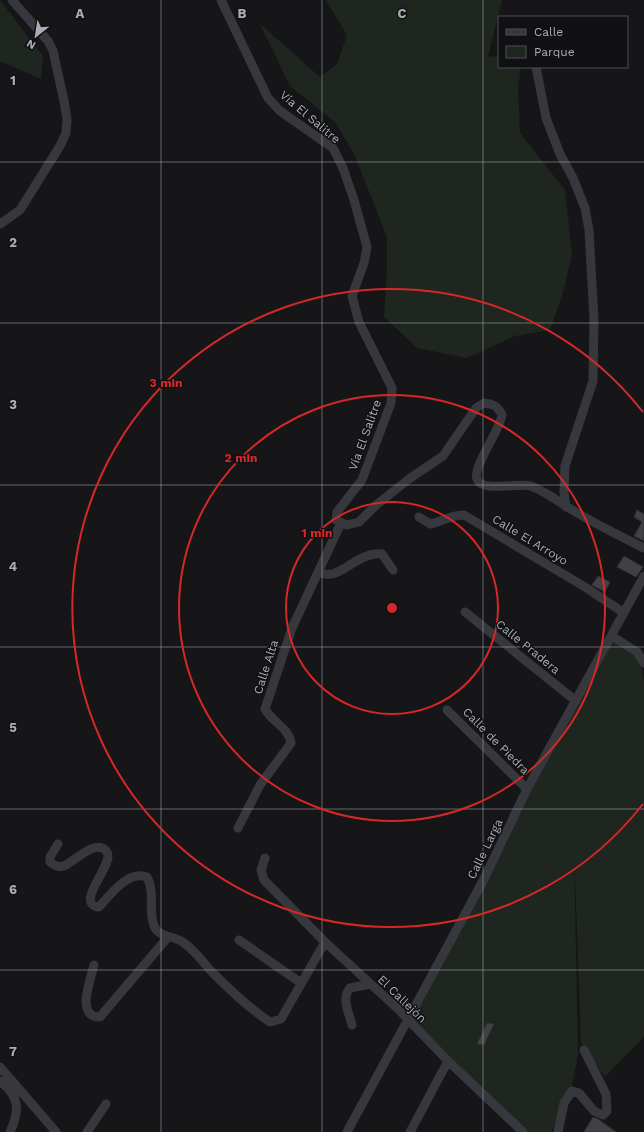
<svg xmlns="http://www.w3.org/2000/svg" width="644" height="1132" font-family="'Work Sans',sans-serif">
	<rect width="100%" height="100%" fill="#161618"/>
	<path fill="#1e261f" d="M 0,0 L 43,56 L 41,79 L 0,61 Z
		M 326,0 L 502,0 L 488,56 L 499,57 L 499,67 L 521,67 L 518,88 L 520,133 L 565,190 L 572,253 L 563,293 L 550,330 L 515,336 L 467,358 L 417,348 L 384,317 L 387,272 L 387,237 L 355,156 L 335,122 L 290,86 L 260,24 L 320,77 L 337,64 L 347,35 Z
		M 612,636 L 641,662 L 644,681 L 644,1037 L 605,1077 L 581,1043 L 574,847 L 578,1055 L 568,1106 L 551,1132 L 528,1132 L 408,1021 Z"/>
	<path fill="#404145" stroke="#303034" d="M 637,510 L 644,514 L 644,541 L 634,536 L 642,522 L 634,517 Z
		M 624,556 L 643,567 L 636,577 L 617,567 Z
		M 598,576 L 610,582 L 605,592 L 592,585 Z
		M 487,1023 L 494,1024 L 484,1045 L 477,1044 Z
		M 593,1117 L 598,1119 L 616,1132 L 584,1132 Z"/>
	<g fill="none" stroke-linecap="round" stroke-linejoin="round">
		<path stroke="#37383d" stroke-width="9" d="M 221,0 L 268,98 L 280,111 L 333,148 L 343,168 L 354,200 L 367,247 L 364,263 L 352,296 L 359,322 L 392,388 L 391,403 L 362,480 L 337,512 L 336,520 L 347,525 L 359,522 L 375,506 L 409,479 L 443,456 L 476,408 L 484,403 C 493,404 498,406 502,415 C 500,430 472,468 477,479 C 482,493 518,482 531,486 C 547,492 560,503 574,511 C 597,525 620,536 644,548
			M 536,67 L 546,118 L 560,154 L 573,178 L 585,208 L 589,230 L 594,320 L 593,381 L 565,466 L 564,492 L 566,507
			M 0,224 L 20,210 L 60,146 L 66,133 L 67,119 L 64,101 L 53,51 L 48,41 L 12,0
			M 419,517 L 430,524 C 444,521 450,515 464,515 L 585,587 L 624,613
			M 319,572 C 339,583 356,551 382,554 L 393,570
			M 465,612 L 576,701
			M 612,636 L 637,652 L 644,663
			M 447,710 L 527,789
			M 238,828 L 260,785 L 291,743 C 289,728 272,722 265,709 L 292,628 L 341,523
			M 58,844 L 50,857 L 50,862 C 54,865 58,868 64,866 C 74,862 97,837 107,852 C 115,864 73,904 99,907 C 111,894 128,870 147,877 C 156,893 147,912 155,928 C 161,938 176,936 184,943 C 196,951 204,964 214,974 C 231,991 250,1009 270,1022 L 281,1019 L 325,942
			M 265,858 L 261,870 L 264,880 L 325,942 L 398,1009 L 448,1061 L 523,1132
			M 239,940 L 301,983
			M 94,965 C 91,979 75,1017 100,1017 L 168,937
			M 352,1025 C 349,1013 341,998 350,988 L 370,984
			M 0,1067 L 56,1132
			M 0,1081 C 20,1097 20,1110 10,1132
			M 87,1132 L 106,1104
			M 347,1132 L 484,879 L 527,789 L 644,576
			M 410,1132 L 448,1061
			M 558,1132 L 564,1103 L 572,1091 L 579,1093 L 594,1111 L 603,1115 L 607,1111 L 606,1094 L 584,1050"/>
	</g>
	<path fill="none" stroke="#a8adb8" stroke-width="1" stroke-opacity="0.55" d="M 161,0 L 161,1132M 322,0 L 322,1132M 483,0 L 483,1132M 0,162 L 644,162M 0,323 L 644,323M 0,485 L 644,485M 0,647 L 644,647M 0,809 L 644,809M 0,970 L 644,970"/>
	<g fill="none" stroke="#d62828" stroke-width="2">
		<circle cx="392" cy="608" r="106"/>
		<circle cx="392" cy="608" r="213"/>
		<path d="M643 804A319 319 0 1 1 643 412"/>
	</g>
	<g text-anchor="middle" stroke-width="3" stroke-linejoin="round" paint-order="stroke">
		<g font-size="12" fill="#a8adb8" stroke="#111113">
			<text transform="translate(310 117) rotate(40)" y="4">Vía El Salitre</text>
			<text transform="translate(365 435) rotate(-70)" y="4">Vía El Salitre</text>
			<text transform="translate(530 540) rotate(31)" y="4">Calle El Arroyo</text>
			<text transform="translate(528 647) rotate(39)" y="4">Calle Pradera</text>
			<text transform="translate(266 667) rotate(-72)" y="4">Calle Alta</text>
			<text transform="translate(496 741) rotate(45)" y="4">Calle de Piedra</text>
			<text transform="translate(485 849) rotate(-64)" y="4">Calle Larga</text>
			<text transform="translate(402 999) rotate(44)" y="4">El Callejón</text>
		</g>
	</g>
	<g font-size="13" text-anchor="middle" font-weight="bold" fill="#a8adb8" stroke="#111113" stroke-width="3" stroke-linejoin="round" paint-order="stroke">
		<text x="80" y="18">A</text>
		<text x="242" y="18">B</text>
		<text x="402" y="18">C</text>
		<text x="13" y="85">1</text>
		<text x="13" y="247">2</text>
		<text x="13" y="409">3</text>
		<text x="13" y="571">4</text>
		<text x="13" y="732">5</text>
		<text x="13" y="894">6</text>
		<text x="13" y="1056">7</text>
	</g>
	<circle cx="392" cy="608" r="6" fill="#d62828" stroke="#111113" stroke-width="2"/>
	<g font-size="12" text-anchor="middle" font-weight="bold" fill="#d62828" stroke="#111113" stroke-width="3" stroke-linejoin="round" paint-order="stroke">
		<text x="166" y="387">3 min</text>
		<text x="241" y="462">2 min</text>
		<text x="317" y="537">1 min</text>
	</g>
	<rect x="498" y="16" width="130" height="52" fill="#111113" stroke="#4d4f55"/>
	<rect x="506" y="29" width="20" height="6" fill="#37383d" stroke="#4d4f55"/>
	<text x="534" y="36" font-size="12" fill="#a8adb8">Calle</text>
	<rect x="506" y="46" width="20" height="12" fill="#1e261f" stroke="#4d4f55"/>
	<text x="534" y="56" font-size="12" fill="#a8adb8">Parque</text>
	<g transform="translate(36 36) rotate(210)" stroke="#111113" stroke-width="3" paint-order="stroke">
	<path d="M0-3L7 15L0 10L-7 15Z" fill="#a8adb8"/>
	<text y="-6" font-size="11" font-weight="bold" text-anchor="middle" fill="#a8adb8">N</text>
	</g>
</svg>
